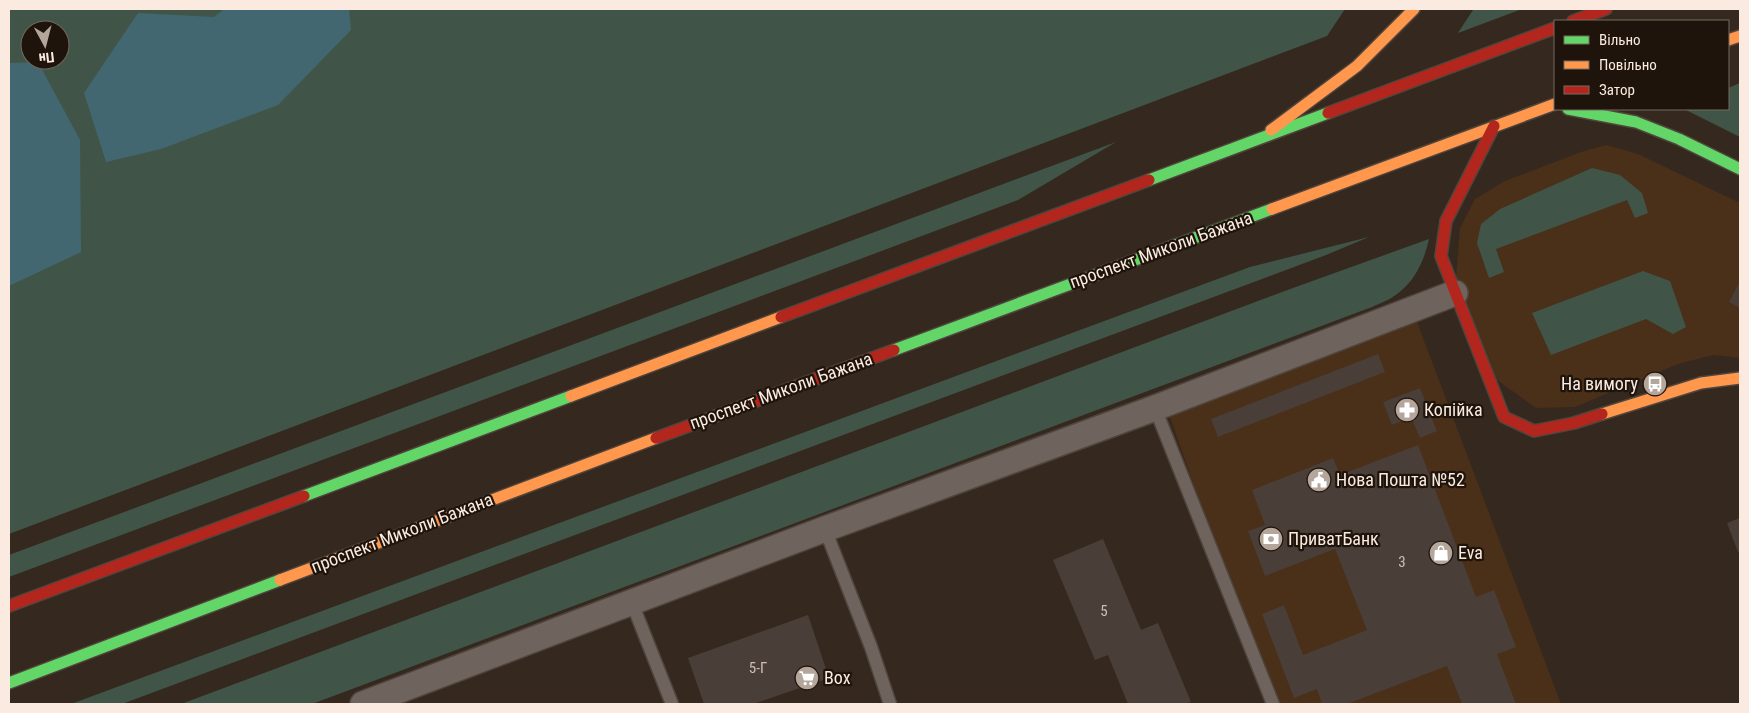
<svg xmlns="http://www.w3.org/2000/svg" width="1749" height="713" font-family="'Roboto Condensed',sans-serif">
	<rect width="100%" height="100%" fill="#35291f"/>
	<path fill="#4a2f19" d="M 1606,145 L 1638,154 L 1740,203 L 1740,358 L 1713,355 L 1678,364 L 1575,407 L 1536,408 L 1497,380 L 1456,278 L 1460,228 L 1475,199 L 1505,181 L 1581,152 Z
		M 1417,322 L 1561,704 L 1271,704 L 1170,417 Z"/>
	<path fill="#405548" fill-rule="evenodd" d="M 9,9 L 1345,9 L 1327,36 L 9,534 ZM 30,30 L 60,30 L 60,60 L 30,60 Z
		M 1476,9 L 1522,9 L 1458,33 L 1473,10 Z
		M 1740,83 L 1740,137 L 1684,109 L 1728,109 L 1728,88 Z
		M 1116,142 L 1018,200 L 9,577 L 9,555 Z
		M 1592,168 L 1620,175 L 1642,193 L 1648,213 L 1635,218 L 1627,200 L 1496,249 L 1504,272 L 1489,278 L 1477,243 L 1481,224 L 1500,209 Z
		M 1369,237 L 1326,255 L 122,704 L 71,704 L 1250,267 Z
		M 1429,239 C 1424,261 1415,281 1397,294 C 1390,300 1380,303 1372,307 L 312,704 L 181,704 L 1293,288 Z
		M 1643,271 L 1670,281 L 1686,327 L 1673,334 L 1646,319 L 1551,355 L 1532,313 Z"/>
	<path fill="#426770" d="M 224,9 L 349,9 L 351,30 L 278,105 L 161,149 L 106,162 L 84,93 L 138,13 L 214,17 Z
		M 38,62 L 80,140 L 81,252 L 9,286 L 9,63 Z"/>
	<path fill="#4a3e38" d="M 1740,281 L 1740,308 L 1729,302 Z
		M 1378,354 L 1385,372 L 1218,437 L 1211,419 Z
		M 1420,388 L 1437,431 L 1420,438 L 1411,417 L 1392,425 L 1383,402 Z
		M 1418,445 L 1476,597 L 1494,590 L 1516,647 L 1497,654 L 1516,704 L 1462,704 L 1447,666 L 1347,704 L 1322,704 L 1317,689 L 1294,698 L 1262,614 L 1284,605 L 1303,655 L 1367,630 L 1335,549 L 1265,576 L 1248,531 L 1265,525 L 1252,490 L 1333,458 L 1340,475 Z
		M 1740,518 L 1740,551 L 1738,552 L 1727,523 Z
		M 1103,539 L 1141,630 L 1158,623 L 1191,702 L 1185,704 L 1128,704 L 1108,655 L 1095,660 L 1053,560 Z
		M 808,615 L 829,678 L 753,704 L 704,704 L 688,658 Z"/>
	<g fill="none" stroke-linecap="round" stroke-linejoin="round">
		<g stroke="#50453d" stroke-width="15">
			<path id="lane" d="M 1155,408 L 1273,704
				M 825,529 L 871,647 L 890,704
				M 632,603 L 672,704"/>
		</g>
		<g stroke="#50453d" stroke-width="28">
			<path id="street" d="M 363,704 L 825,529 L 1155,408 L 1455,293"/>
		</g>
		<g stroke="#50453d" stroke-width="14">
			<path id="fast" d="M 1568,109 L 1636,122 L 1679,139 L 1740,169
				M 1149,180 L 1328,113
				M 894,350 L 1272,209
				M 304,496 L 571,396
				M 9,683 L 280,580"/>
		</g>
		<g stroke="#50453d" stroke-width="14">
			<path id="slow" d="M 1728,40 L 1740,36
				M 1271,130 L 1357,66 L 1414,9
				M 1272,209 L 1555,104
				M 571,396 L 781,317
				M 1602,414 L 1701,383 L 1740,378
				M 280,580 L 656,438"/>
		</g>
		<g stroke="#50453d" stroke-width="14">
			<path id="jam" d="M 1573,21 L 1606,9
				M 1328,113 L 1555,28
				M 1494,126 L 1446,221 L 1441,256 L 1504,417 L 1534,431 L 1574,423 L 1602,414
				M 781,317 L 1149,180
				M 656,438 L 894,350
				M 9,606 L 304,496"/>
		</g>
		<use href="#lane" stroke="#6f645d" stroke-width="12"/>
		<use href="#street" stroke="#6f645d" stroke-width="25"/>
		<use href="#fast" stroke="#63d668" stroke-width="11"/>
		<use href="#slow" stroke="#ff974d" stroke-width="11"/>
		<use href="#jam" stroke="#b3261e" stroke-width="11"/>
	</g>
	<defs>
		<g id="bus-disc" transform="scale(1.25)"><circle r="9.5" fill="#b5a69c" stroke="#1e140b"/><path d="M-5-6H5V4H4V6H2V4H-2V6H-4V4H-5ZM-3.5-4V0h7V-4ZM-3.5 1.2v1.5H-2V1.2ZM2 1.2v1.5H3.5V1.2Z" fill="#fff"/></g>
		<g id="pharmacy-disc" transform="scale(1.25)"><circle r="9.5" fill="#b5a69c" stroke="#1e140b"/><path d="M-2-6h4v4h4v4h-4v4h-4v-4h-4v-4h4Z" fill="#fff"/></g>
		<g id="civic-disc" transform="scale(1.25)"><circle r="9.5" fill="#b5a69c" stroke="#1e140b"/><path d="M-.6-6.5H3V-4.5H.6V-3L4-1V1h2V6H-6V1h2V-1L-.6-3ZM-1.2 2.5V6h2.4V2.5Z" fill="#fff"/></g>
		<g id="bank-disc" transform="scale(1.25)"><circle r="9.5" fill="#b5a69c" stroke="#1e140b"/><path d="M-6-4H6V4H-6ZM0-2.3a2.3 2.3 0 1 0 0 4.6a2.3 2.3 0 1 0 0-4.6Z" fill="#fff"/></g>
		<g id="shop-disc" transform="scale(1.25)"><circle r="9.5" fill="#b5a69c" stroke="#1e140b"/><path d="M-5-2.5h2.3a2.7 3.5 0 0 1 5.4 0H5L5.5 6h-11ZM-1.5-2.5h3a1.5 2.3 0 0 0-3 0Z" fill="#fff"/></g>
		<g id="supermarket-disc" transform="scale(1.25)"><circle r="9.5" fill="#b5a69c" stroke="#1e140b"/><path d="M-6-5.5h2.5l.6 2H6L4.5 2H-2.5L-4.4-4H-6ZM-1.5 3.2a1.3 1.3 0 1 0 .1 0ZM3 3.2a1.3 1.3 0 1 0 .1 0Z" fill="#fff"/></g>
	</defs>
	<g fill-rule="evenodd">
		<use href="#bus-disc" x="1655" y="384"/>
		<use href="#pharmacy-disc" x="1407" y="410"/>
		<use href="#civic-disc" x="1319" y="480"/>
		<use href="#bank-disc" x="1271" y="539"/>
		<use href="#shop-disc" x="1441" y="553"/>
		<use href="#supermarket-disc" x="807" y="678"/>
	</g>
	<g text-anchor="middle" stroke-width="4.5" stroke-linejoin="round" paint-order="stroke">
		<g font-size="15" fill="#cebfb5">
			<text x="1402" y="567">3</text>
			<text x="1104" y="616">5</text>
			<text x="758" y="673">5-Г</text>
		</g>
		<g font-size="18" fill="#faeadf" stroke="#1e140b">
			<text transform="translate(1161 250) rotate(-20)" y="6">проспект Миколи Бажана</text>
			<text transform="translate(781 391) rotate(-20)" y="6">проспект Миколи Бажана</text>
			<text transform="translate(402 533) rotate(-21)" y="6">проспект Миколи Бажана</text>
		</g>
		<g font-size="18" fill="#faeadf" stroke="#1e140b" text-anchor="start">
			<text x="1638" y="390" text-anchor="end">На вимогу</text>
			<text x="1424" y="416">Копійка</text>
			<text x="1336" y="486">Нова Пошта №52</text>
			<text x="1288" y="545">ПриватБанк</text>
			<text x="1458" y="559">Eva</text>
			<text x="824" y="684">Box</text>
		</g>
	</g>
	<rect width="1749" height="713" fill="none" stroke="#faeadf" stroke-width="20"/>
	<rect x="1554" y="20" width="175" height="90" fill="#1e140b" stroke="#766a60"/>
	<rect x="1564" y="36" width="25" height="8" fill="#63d668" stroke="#766a60"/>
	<text x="1599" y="45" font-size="15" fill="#faeadf">Вільно</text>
	<rect x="1564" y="61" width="25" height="8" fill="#ff974d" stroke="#766a60"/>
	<text x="1599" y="70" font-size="15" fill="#faeadf">Повільно</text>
	<rect x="1564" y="86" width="25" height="8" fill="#b3261e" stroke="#766a60"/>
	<text x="1599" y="95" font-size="15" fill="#faeadf">Затор</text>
	<g transform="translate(45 45) rotate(173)"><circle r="24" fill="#1e140b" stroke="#766a60"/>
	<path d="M0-4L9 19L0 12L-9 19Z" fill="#b5a69c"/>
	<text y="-8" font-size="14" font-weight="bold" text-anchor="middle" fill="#faeadf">Пн</text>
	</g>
</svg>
